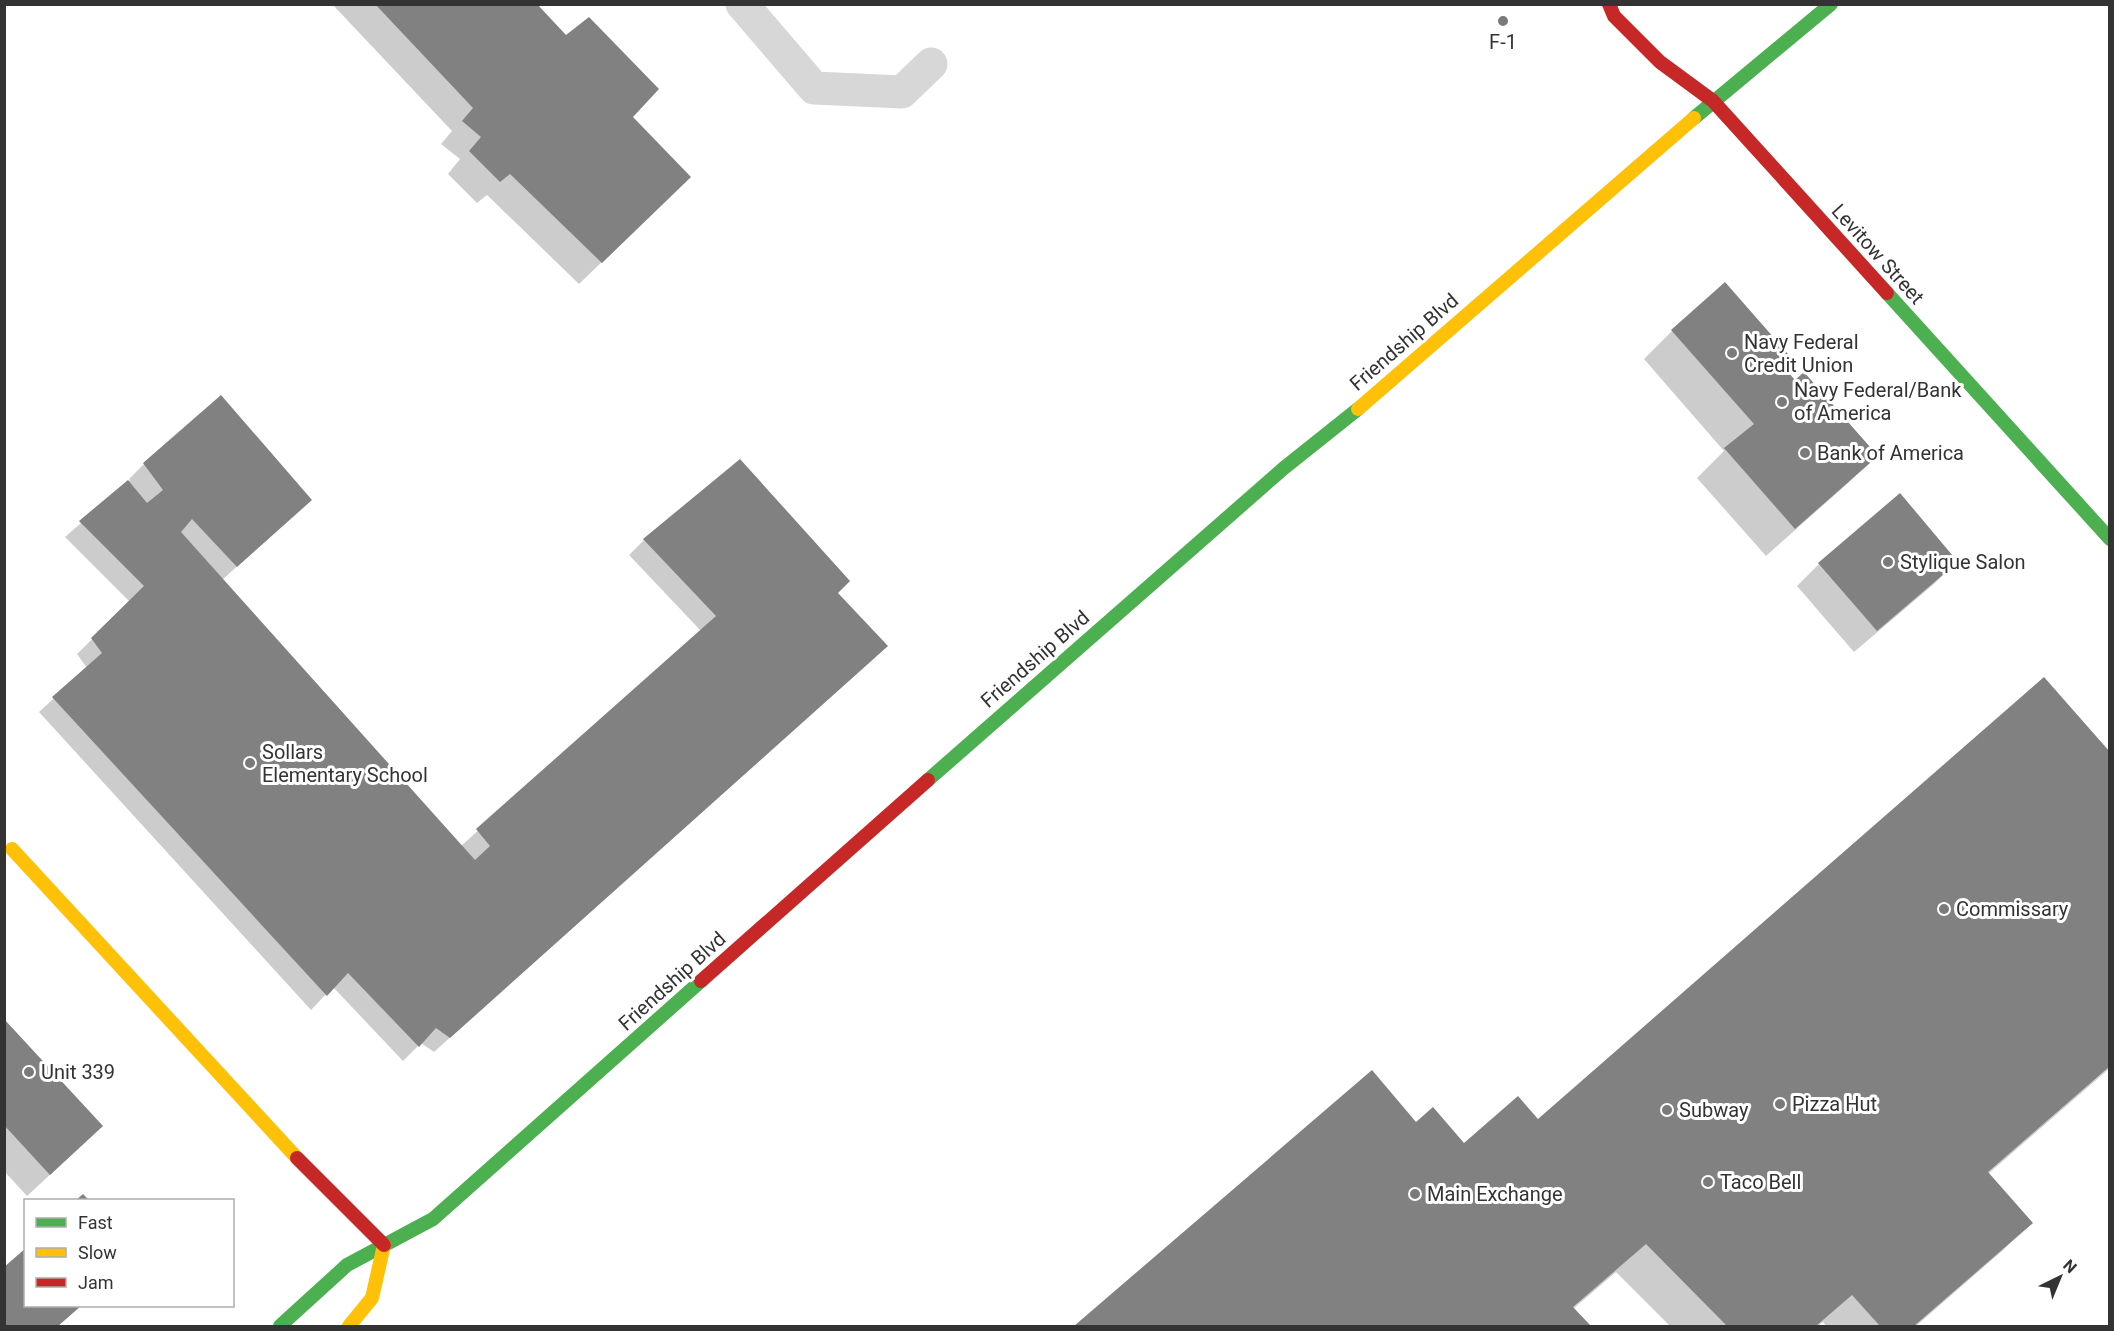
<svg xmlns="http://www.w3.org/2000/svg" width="2114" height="1331" font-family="Roboto,sans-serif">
	<rect width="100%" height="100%" fill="#fff"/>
	<path fill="#0003" d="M 332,4 L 534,4 L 631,117 L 667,199 L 579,284 L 487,195 L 477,203 L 448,174 L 460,159 L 441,144 L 452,131 Z
		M 1672,331 L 1777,362 L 1795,382 L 1876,456 L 1847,484 L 1766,556 L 1697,478 L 1724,451 L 1644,359 Z
		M 221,397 L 295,514 L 222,580 L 461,846 L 701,631 L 629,555 L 644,540 L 836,593 L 871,661 L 434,1052 L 421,1043 L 403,1061 L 333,987 L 311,1010 L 39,712 L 87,668 L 77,654 L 130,602 L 65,537 L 130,480 L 129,479 L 144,464 Z
		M 1899,495 L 1956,562 L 1934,584 L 1854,652 L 1797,586 L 1819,564 Z
		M 2110,755 L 2110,1068 L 1988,1174 L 2031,1223 L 2002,1251 L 1916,1326 L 1826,1326 L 1823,1322 L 1818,1326 L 1670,1326 L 1616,1272 L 1573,1309 L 1589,1326 L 1076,1326 L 1372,1072 L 1416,1124 L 1464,1145 L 1538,1121 Z
		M 4,1021 L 79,1148 L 27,1196 L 4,1171 Z
		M 4,1269 L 26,1306 L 80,1306 L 58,1326 L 4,1326 Z"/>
	<path fill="#818181" d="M 375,4 L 537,4 L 566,35 L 589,17 L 659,89 L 633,117 L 691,177 L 602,263 L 510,174 L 500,182 L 469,151 L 481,137 L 462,121 L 473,108 Z
		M 1725,282 L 1788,354 L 1779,362 L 1795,380 L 1804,372 L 1878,456 L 1795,529 L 1724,448 L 1754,424 L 1671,330 Z
		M 221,395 L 312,500 L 237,567 L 192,519 L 181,532 L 475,860 L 490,846 L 476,829 L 716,616 L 643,539 L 740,459 L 850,581 L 838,593 L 888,646 L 450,1038 L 436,1028 L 419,1047 L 348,973 L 327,996 L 52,697 L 102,653 L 91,638 L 144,586 L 79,521 L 128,480 L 147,503 L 163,490 L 143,463 Z
		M 1900,493 L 1958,562 L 1877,631 L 1818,563 Z
		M 2044,677 L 2110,752 L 2110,1066 L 1988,1172 L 2033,1223 L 1914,1326 L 1880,1326 L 1852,1295 L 1816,1326 L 1727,1326 L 1646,1244 L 1573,1307 L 1591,1326 L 1074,1326 L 1372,1070 L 1416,1122 L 1433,1107 L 1464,1143 L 1518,1096 L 1538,1119 Z
		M 4,1019 L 103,1126 L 50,1175 L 4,1125 Z
		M 83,1194 L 89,1200 L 76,1200 Z
		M 26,1248 L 26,1306 L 81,1306 L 58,1326 L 4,1326 L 4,1267 Z"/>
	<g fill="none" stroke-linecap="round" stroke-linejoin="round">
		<path stroke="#d7d7d7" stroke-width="33" d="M 742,4 L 814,88 L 902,92 L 931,64"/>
		<path stroke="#4caf50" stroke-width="14" d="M 1694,118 L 1831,4
			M 1887,293 L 2110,539
			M 928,780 L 1284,468 L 1358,409
			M 280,1326 L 347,1265 L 433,1219 L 701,981"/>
		<path stroke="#ffc107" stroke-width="14" d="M 1358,409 L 1694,118
			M 12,849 L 297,1158
			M 349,1326 L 372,1298 L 384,1245"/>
		<path stroke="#c62828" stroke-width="14" d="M 1609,4 L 1614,16 L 1660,62 L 1713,101 L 1887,293
			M 701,981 L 928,780
			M 297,1158 L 384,1245"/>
	</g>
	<g fill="#7a7a7a" stroke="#fff" stroke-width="2">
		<circle cx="1503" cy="21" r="6"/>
		<circle cx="1732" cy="353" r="6"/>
		<circle cx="1782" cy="402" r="6"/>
		<circle cx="1805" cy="453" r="6"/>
		<circle cx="1888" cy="562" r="6"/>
		<circle cx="250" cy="763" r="6"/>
		<circle cx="1944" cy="909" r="6"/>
		<circle cx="29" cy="1072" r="6"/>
		<circle cx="1780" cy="1104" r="6"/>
		<circle cx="1667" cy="1110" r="6"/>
		<circle cx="1708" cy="1182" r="6"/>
		<circle cx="1415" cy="1194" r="6"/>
	</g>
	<g text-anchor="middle" stroke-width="6" stroke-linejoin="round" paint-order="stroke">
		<g font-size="20" fill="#333" stroke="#fff" text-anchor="start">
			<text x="1503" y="49" text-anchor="middle">F-1</text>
			<text x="1744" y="349">Navy Federal<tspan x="1744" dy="23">Credit Union</tspan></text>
			<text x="1794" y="397">Navy Federal/Bank<tspan x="1794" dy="23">of America</tspan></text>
			<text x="1817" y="460">Bank of America</text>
			<text x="1900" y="569">Stylique Salon</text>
			<text x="262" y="759">Sollars<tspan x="262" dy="23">Elementary School</tspan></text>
			<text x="1956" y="916">Commissary</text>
			<text x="41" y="1079">Unit 339</text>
			<text x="1792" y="1111">Pizza Hut</text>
			<text x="1679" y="1117">Subway</text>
			<text x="1720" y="1189">Taco Bell</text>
			<text x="1427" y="1201">Main Exchange</text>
		</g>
		<g font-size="20" fill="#333" stroke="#fff">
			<text transform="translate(1878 254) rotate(48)" y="7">Levitow Street</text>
			<text transform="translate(1404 342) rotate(-41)" y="7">Friendship Blvd</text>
			<text transform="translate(1035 659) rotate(-41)" y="7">Friendship Blvd</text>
			<text transform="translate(672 981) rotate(-42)" y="7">Friendship Blvd</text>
		</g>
	</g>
	<rect width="2114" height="1331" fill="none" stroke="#333333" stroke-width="12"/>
	<rect x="24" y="1199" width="210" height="108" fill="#ffffff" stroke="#adadad" stroke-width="1.5"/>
	<rect x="36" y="1218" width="30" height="9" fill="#4caf50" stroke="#adadad" stroke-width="1.5"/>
	<text x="78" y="1229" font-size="18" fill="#333333">Fast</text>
	<rect x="36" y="1248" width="30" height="9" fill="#ffc107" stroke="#adadad" stroke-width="1.5"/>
	<text x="78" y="1259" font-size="18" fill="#333333">Slow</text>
	<rect x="36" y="1278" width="30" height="9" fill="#c62828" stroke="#adadad" stroke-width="1.5"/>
	<text x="78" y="1289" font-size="18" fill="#333333">Jam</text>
	<g transform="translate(2060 1277) rotate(43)" stroke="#ffffff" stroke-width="4.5" paint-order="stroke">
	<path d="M0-4.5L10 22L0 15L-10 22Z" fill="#333333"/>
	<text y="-9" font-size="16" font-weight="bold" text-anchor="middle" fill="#333333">N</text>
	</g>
</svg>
